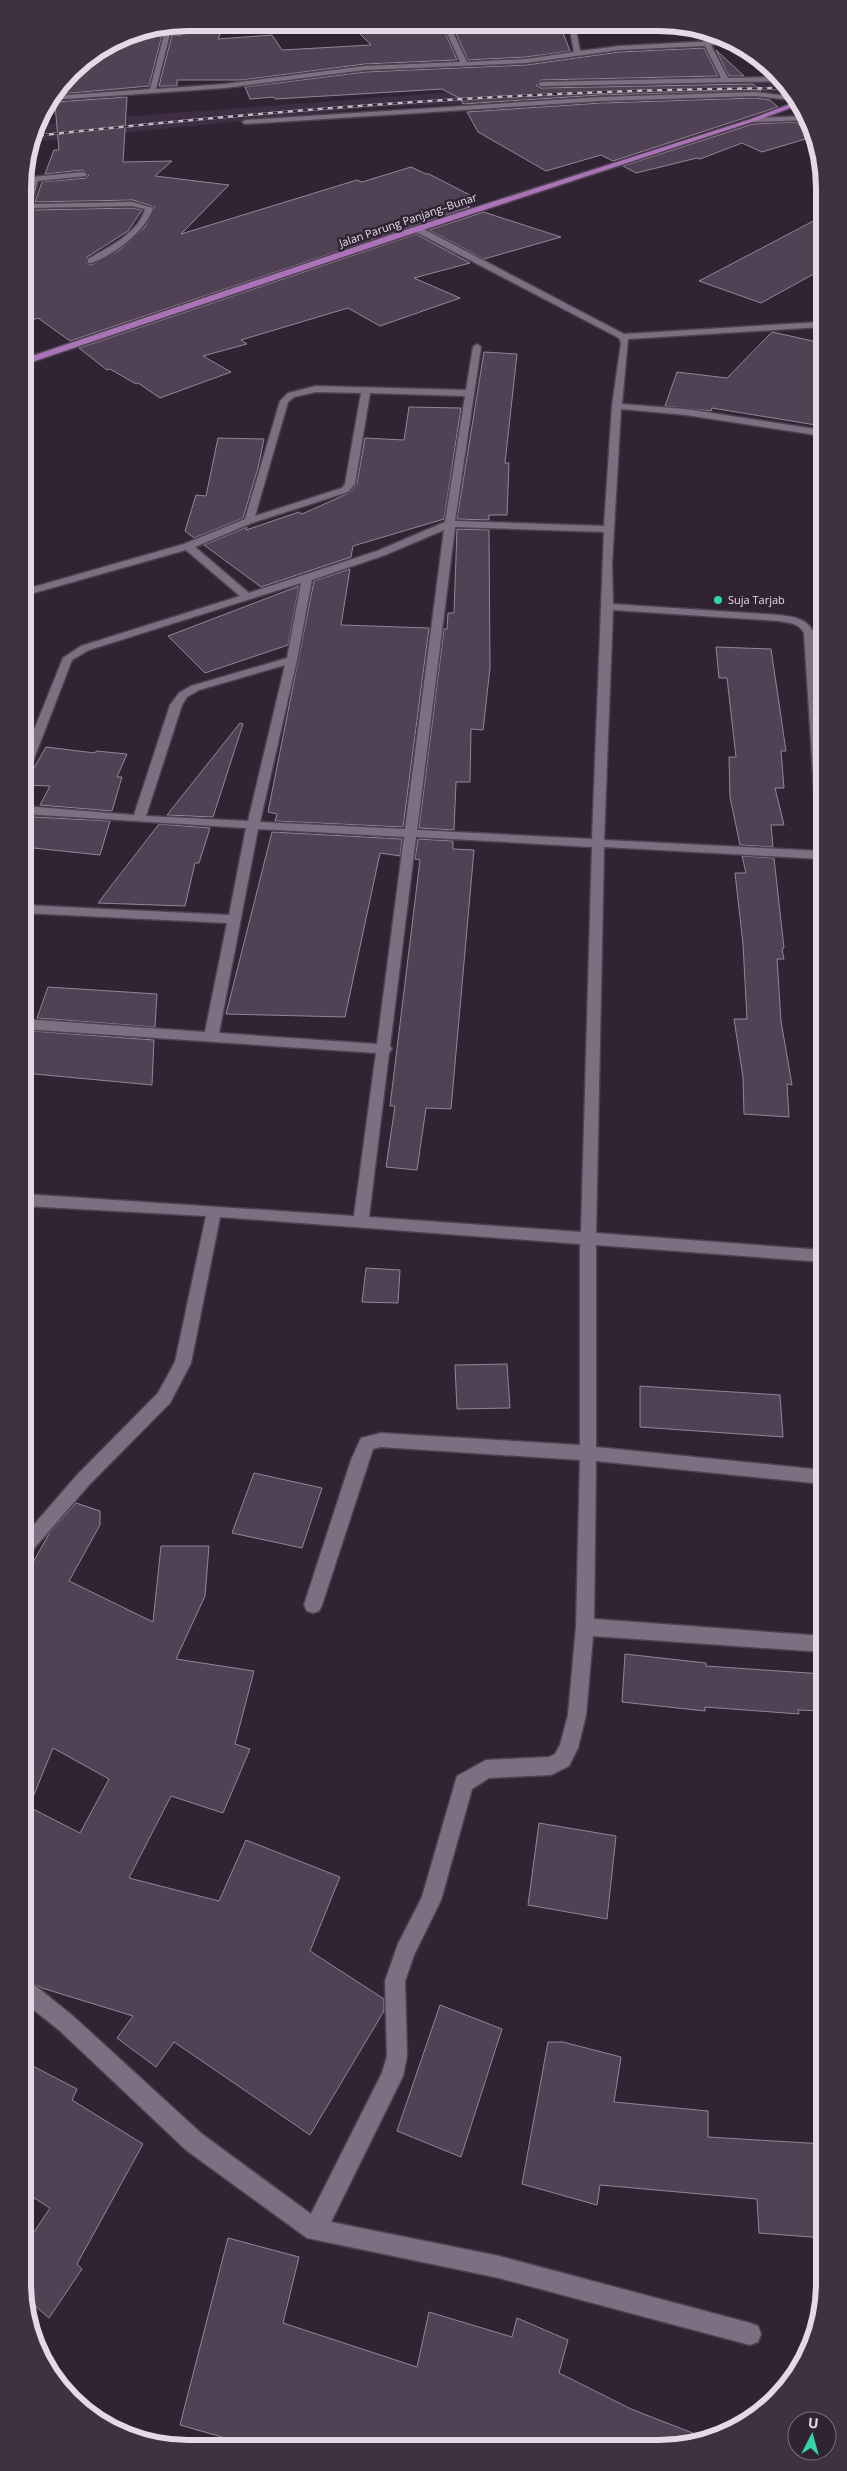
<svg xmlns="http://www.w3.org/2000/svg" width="847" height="2471" font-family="'Open Sans',sans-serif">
	<rect width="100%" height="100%" fill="#302333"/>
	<path fill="#3f2e43" d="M 782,79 L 792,92 L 679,93 L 369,108 L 32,142 L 37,125 L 107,118 L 520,87 Z"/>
	<path fill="#504254" stroke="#958499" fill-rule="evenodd" d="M 511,25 L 560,25 L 570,51 L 526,57 L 468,60 L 454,29 Z
		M 405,27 L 411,33 L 444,30 L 457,60 L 365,64 L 242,80 L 177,80 L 177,86 L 159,86 L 172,35 L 181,35 L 182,32 L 221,32 L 218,39 L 272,35 L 282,50 L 371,45 L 358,32 Z
		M 162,35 L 149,86 L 60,94 L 66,81 L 79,64 L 123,36 Z
		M 704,48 L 718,76 L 541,80 L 536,85 L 541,88 L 753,84 L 761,91 L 601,95 L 463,104 L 461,99 L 442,89 L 275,99 L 274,97 L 250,99 L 245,87 L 365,72 L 526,65 L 619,52 Z
		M 716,50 L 744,76 L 729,76 Z
		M 127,97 L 123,162 L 172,161 L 155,176 L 229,185 L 181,234 L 357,180 L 362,182 L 411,167 L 426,174 L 429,174 L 470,195 L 452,201 L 470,207 L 70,341 L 38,318 L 23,323 L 23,232 L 32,210 L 132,208 L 142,210 L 128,231 L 87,257 L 87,264 L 91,265 L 120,250 L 145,227 L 155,207 L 133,200 L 35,202 L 42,182 L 86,178 L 89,175 L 83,170 L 45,174 L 54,150 L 59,150 L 55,105 L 56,102 Z
		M 755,98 L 770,100 L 778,107 L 613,161 L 601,155 L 546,171 L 478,132 L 467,112 L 601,103 Z
		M 796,122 L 812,137 L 762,152 L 742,143 L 700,159 L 697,158 L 636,173 L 623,166 L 753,124 Z
		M 484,212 L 499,217 L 561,237 L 484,259 L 429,230 Z
		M 821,217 L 821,270 L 761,303 L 699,281 Z
		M 416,234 L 470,263 L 414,278 L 460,298 L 380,326 L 348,308 L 241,340 L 247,344 L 203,356 L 231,372 L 160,398 L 138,383 L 136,384 L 110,369 L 107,370 L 79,348 Z
		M 772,332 L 822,343 L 822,426 L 712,408 L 711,411 L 665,406 L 677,372 L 727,378 Z
		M 484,352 L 517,354 L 505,463 L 509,463 L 507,515 L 489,515 L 489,520 L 457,519 Z
		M 409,407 L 461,408 L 444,519 L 353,546 L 351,557 L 261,587 L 204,545 L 247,527 L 246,530 L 299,512 L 302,514 L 349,493 L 357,484 L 365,438 L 404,440 Z
		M 218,438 L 264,439 L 258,468 L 243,518 L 194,538 L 185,531 L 196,495 L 206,496 Z
		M 457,529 L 489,530 L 490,668 L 483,730 L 471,729 L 470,782 L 456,782 L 454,830 L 419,828 L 444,629 L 447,629 L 448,613 L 454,613 Z
		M 350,569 L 341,625 L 429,628 L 403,827 L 275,821 L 277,814 L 268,812 L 314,581 Z
		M 299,586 L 288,645 L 205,673 L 168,636 Z
		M 716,647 L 771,649 L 786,751 L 781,751 L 784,788 L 775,788 L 784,825 L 771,825 L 773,847 L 740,845 L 730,797 L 729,757 L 736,757 L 727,678 L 719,678 Z
		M 240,723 L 243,724 L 213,817 L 167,815 Z
		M 46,747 L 95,753 L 96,751 L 127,754 L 117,777 L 122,777 L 112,811 L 40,805 L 50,786 L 24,785 Z
		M 34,817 L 110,821 L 100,855 L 24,847 L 24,838 Z
		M 159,824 L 210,828 L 199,863 L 195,863 L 185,906 L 98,903 Z
		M 272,832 L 402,839 L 400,856 L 380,853 L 345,1017 L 226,1014 Z
		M 418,839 L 453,841 L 453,849 L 474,850 L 451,1109 L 426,1108 L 417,1170 L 386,1167 L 395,1106 L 390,1106 L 420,860 L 415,859 Z
		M 742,856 L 774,858 L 784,948 L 782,949 L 784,959 L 777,959 L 781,1021 L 792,1085 L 787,1084 L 789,1117 L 744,1114 L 743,1077 L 734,1019 L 747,1019 L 743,944 L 735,873 L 746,873 Z
		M 48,987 L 157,994 L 155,1027 L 37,1018 Z
		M 32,1031 L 154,1040 L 152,1085 L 24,1073 L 24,1055 Z
		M 366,1268 L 400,1270 L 398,1303 L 362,1302 Z
		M 507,1364 L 510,1408 L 457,1409 L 455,1365 Z
		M 640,1386 L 780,1395 L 783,1437 L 640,1427 Z
		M 254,1473 L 322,1488 L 302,1548 L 232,1533 Z
		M 76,1503 L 100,1511 L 100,1525 L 69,1581 L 153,1622 L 161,1546 L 209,1546 L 205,1596 L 176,1659 L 254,1671 L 235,1744 L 250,1749 L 223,1813 L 171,1796 L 129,1878 L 219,1901 L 246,1840 L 340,1877 L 310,1951 L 384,1999 L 384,2011 L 310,2135 L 174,2042 L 156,2067 L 117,2038 L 133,2016 L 42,1988 L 25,1978 L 25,1577 L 50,1532 ZM 53,1748 L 109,1779 L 80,1833 L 29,1807 Z
		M 625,1654 L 706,1663 L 706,1666 L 823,1674 L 823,1711 L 798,1710 L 799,1714 L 705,1707 L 705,1711 L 622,1702 Z
		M 539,1823 L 616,1836 L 607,1919 L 528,1905 Z
		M 440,2005 L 502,2029 L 461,2157 L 397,2131 Z
		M 548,2042 L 563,2042 L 621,2057 L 614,2102 L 708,2111 L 708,2137 L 824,2144 L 824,2238 L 759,2233 L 757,2199 L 600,2185 L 597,2205 L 522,2184 Z
		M 25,2062 L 77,2089 L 72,2100 L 143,2144 L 77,2264 L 82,2269 L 49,2318 L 26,2298 L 26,2244 L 50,2208 L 26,2193 Z
		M 228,2238 L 299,2257 L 283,2323 L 417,2367 L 429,2312 L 512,2337 L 517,2318 L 568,2340 L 559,2373 L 631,2409 L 708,2439 L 691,2445 L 250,2445 L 180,2425 Z"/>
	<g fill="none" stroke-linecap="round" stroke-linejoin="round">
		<g stroke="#4d4150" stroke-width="3">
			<path id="minor" d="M 443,24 L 449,24 L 467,62 L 526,59 L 574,52 L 569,25 L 575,25 L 580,51 L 619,46 L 733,40 L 738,44 L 711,45 L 728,78 L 781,77 L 783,81 L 541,86 L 538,84 L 541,82 L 721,78 L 705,46 L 619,50 L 526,63 L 365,70 L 225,88 L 51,100 L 54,96 L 150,89 L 166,27 L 172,26 L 156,89 L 225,84 L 365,66 L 460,62 Z
				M 755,92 L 796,97 L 799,101 L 755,96 L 601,101 L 245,124 L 242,122 L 245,120 L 601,97 Z
				M 806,116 L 808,120 L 753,122 L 750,120 L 753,118 Z
				M 83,172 L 87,174 L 86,176 L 38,181 L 32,204 L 132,202 L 153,208 C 146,231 113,256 91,263 L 88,263 L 88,259 C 108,247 138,234 145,209 L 132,206 L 28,208 L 24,206 L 32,177 Z
				M 414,227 L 420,227 L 624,334 L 821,322 L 821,327 L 628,339 L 622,404 L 686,409 L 822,430 L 822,436 L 686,415 L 621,409 L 612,564 L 613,604 L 779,615 C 794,617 807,618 814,633 L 822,739 L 822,824 L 816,820 L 804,633 C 799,623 789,623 779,621 L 613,610 L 604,840 L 822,851 L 822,859 L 604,847 L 596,1233 L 823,1250 L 823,1262 L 596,1245 L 596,1447 L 823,1470 L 823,1484 L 596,1461 L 594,1619 L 823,1636 L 823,1652 L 593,1636 L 586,1715 L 578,1748 L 569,1766 L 551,1775 L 489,1778 L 472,1789 L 441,1900 L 414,1955 L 405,1981 L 407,2056 L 403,2076 L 331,2222 L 499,2256 L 750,2323 L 758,2326 L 761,2334 L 758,2342 L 750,2345 L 499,2278 L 307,2238 L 186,2150 L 59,2030 L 25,2003 L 25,1980 L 32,1983 L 73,2016 L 202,2134 L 311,2214 L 382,2073 L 387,2056 L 385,1981 L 398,1944 L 422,1897 L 457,1776 L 486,1760 L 549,1757 L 555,1754 L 560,1745 L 568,1715 L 576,1627 L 580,1460 L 381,1447 L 373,1449 L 322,1605 L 319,1611 L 313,1613 L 307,1611 L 304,1605 L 351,1460 L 361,1438 L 381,1433 L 580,1445 L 580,1244 L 220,1217 L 191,1363 L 170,1403 L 89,1485 L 31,1552 L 25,1555 L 25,1535 L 77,1475 L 158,1393 L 175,1362 L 206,1216 L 24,1206 L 24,1194 L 354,1216 L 376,1053 L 24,1029 L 24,1019 L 205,1032 L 227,923 L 24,913 L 24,905 L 229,915 L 246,828 L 24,814 L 24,806 L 134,815 L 170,705 L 179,693 L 191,686 L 287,658 L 301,583 L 89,650 L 72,660 L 30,769 L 24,773 L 24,755 L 63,658 L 81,646 L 240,596 L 186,550 L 23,596 L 23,590 L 184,544 L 245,519 L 280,401 L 288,393 L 316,386 L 466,390 L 473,347 L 477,344 L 481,347 L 455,521 L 604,526 L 612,406 L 621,343 L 619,338 L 414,231 ZM 316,392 L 361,393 L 345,484 L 342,488 L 255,516 L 288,402 L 294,397 ZM 370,393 L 465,396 L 445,522 L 377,551 L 249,593 L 195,547 L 252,523 L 348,492 L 355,484 ZM 455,527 L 604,532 L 592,839 L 417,830 ZM 444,530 L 405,829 L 260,822 L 297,660 L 312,580 L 385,555 ZM 285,665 L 248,821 L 146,816 L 182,705 L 187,697 L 199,690 ZM 258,829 L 404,837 L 377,1044 L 219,1033 ZM 416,837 L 592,847 L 581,1232 L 369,1217 L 389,1053 L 392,1049 L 390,1046 Z"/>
		</g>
		<g stroke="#4d4150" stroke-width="3">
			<path id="major" d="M 798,101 L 801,104 L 755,121 L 420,231 L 23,365 L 23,359 L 414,227 L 751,119 Z"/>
		</g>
		<use href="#minor" fill="#7e6e82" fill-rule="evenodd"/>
		<use href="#major" fill="#aa73b7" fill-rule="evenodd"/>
		<g stroke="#c3bac5" stroke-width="2.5">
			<path id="rail" d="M 34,136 C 285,109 537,89 789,88"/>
		</g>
		<use href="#rail" stroke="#302333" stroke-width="2" stroke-dasharray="5" stroke-linecap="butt"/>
	</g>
	<circle fill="#33d4a8" stroke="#302333" stroke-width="2" cx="718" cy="600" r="5"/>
	<g text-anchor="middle" stroke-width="5" stroke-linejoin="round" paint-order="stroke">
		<g font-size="11" fill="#e3dae5" stroke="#302333">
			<text transform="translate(408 220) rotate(-19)" y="4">Jalan Parung Panjang–Bunar</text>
		</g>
		<g font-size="11" fill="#e3dae5" stroke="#302333" text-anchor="start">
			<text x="728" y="604">Suja Tarjab</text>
		</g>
	</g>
	<path d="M0 0H847V2471H0ZM188 31H659A157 157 0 0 1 816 188V2283A157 157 0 0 1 659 2440H188A157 157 0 0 1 31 2283V188A157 157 0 0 1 188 31Z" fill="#3e3241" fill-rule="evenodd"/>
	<path fill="none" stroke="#e3dae5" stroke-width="6" d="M188 31H659A157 157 0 0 1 816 188V2283A157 157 0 0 1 659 2440H188A157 157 0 0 1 31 2283V188A157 157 0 0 1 188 31Z"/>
	<g transform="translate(812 2436) rotate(6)"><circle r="24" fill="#302333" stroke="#786c7a"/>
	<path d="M0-4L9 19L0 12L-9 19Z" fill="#33d4a8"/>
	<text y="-8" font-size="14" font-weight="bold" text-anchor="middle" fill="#e3dae5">U</text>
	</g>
</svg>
